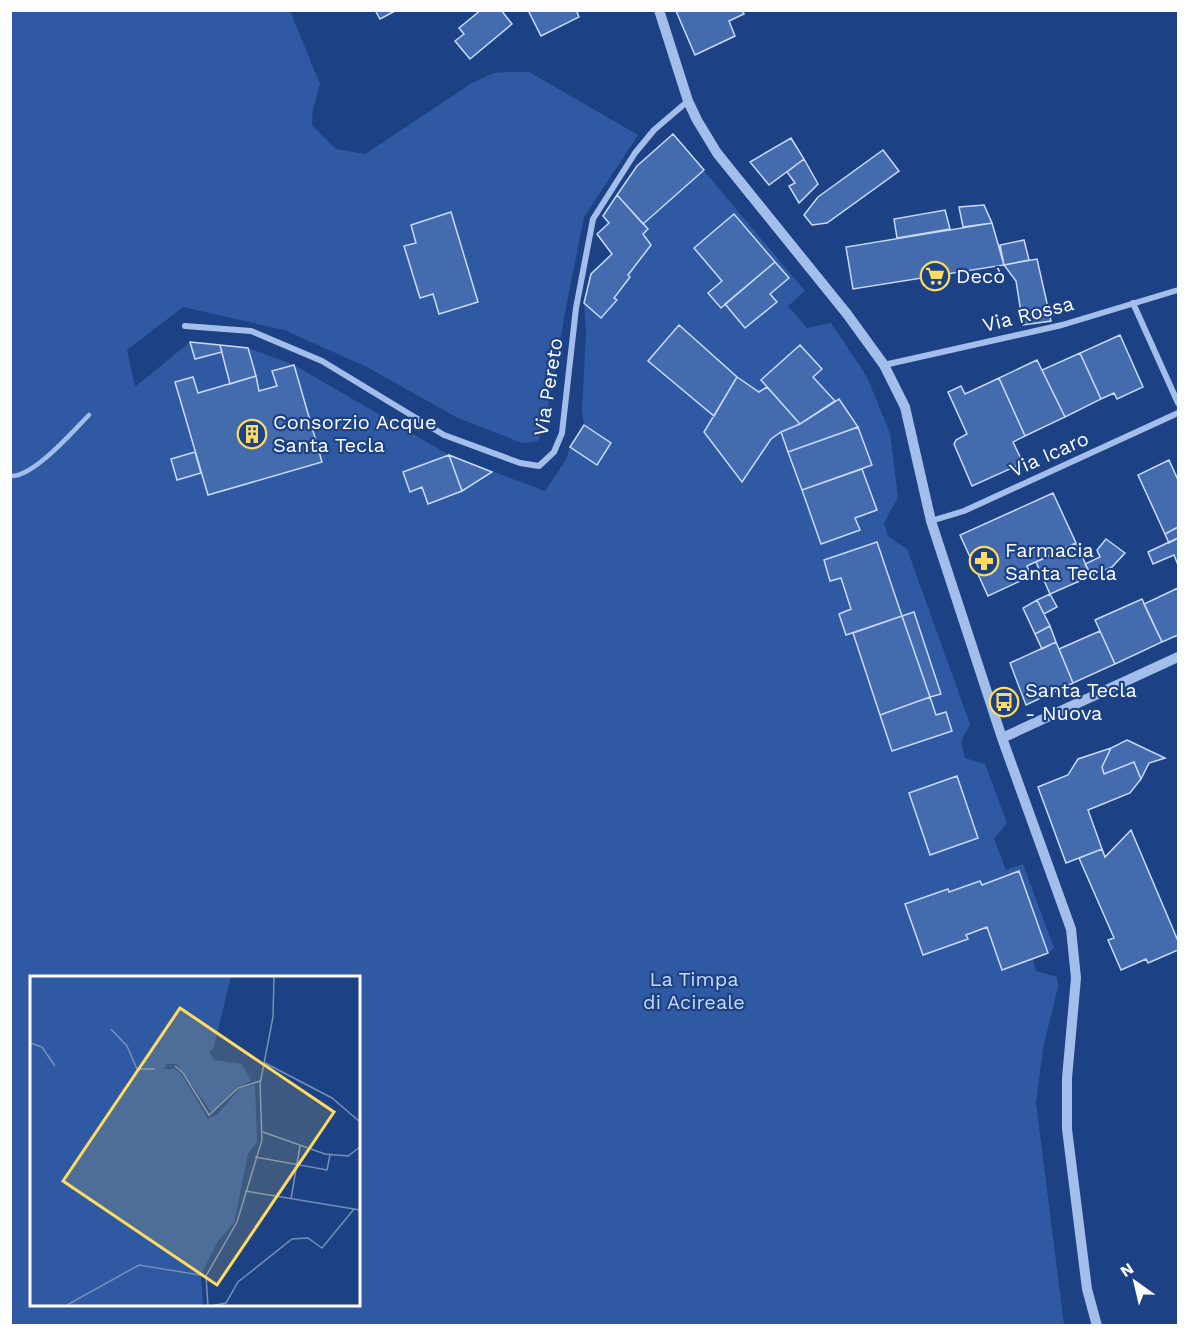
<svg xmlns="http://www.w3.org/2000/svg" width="1189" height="1336" font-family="'Work Sans',sans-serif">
	<rect width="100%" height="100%" fill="#1c4285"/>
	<path fill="#2f5aa3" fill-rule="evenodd" d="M 10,11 L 290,11 L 320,84 L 313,109 L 312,125 L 336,149 L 365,154 L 472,83 L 494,73 L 507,72 L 529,72 L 638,135 L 584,217 L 567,302 L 545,424 L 538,441 L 522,443 L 456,417 L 367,367 L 284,330 L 183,307 L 127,350 L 135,387 L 190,342 L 248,348 L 294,365 L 449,455 L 545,491 L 566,460 L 570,447 L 584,425 L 582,410 L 586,333 L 584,303 L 591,274 L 612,254 L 597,234 L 609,223 L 603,216 L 637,166 L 673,134 L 805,291 L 788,306 L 807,328 L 831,323 L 867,377 L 890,433 L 898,497 L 884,523 L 888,536 L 907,549 L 970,724 L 961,742 L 965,758 L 985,764 L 1007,823 L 994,839 L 1006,870 L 1023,864 L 1054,948 L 1048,953 L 1033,959 L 1036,971 L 1057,977 L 1058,987 L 1043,1048 L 1036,1103 L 1064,1325 L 11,1325 ZM 32,978 L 358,978 L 358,1304 L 32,1304 Z"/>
	<path fill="#446bae" stroke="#c8daf8" stroke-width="1.5" d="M 375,10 L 397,10 L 380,19 Z
		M 481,10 L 501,10 L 512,24 L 470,59 L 455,41 L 464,34 L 459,28 Z
		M 528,10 L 581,10 L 577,12 L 579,17 L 541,36 Z
		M 742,10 L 744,14 L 729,21 L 735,36 L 695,55 L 676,11 Z
		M 673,134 L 704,170 L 643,224 L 617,195 L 637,166 Z
		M 791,138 L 804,159 L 769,185 L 750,162 Z
		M 883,150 L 899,171 L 827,223 L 812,225 L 804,215 L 818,197 Z
		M 804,159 L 818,184 L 799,203 L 789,186 L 795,183 L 787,172 Z
		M 617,195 L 648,229 L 643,234 L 651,245 L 628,275 L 630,277 L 614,298 L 617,300 L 601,318 L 584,303 L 591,274 L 612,254 L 597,234 L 609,223 L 603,216 Z
		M 984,205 L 992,223 L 963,227 L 959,207 Z
		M 945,210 L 950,229 L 897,238 L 894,219 Z
		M 451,212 L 478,302 L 439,314 L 433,294 L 420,298 L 404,246 L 416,243 L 411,225 Z
		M 734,214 L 775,262 L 721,308 L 708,293 L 722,281 L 694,248 Z
		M 992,223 L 1004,265 L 853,289 L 846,247 Z
		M 1024,240 L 1029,260 L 1004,265 L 1000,245 Z
		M 1037,259 L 1051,321 L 1023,325 L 1016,281 L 1004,265 Z
		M 775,262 L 789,278 L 770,294 L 777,302 L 745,328 L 725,304 Z
		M 679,325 L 737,377 L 714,416 L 648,361 Z
		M 1120,335 L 1143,387 L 1117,399 L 1114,393 L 1101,399 L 1080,353 Z
		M 190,342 L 220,345 L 222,352 L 195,359 Z
		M 220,345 L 248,348 L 256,376 L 230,384 Z
		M 800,345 L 822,369 L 813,377 L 835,401 L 800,424 L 761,380 Z
		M 1080,353 L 1101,399 L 1065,417 L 1042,370 Z
		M 1037,360 L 1065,417 L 1025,436 L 999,378 Z
		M 294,365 L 322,462 L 208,495 L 175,382 L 193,377 L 198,393 L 256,376 L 259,391 L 277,386 L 272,371 Z
		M 737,377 L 759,392 L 767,387 L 800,424 L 781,432 L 771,439 L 742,482 L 704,432 Z
		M 999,378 L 1025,436 L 1013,442 L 1023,463 L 972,486 L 954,444 L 956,440 L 967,434 L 948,392 L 961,386 L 965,394 Z
		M 839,399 L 858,427 L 788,452 L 781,432 L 800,424 Z
		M 584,425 L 611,443 L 597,465 L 570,447 Z
		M 858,427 L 872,465 L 802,490 L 788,452 Z
		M 195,452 L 201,473 L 177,480 L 171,459 Z
		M 449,455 L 492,472 L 462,491 Z
		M 449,455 L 462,491 L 428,504 L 422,487 L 410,492 L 403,472 Z
		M 1169,460 L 1178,480 L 1178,527 L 1165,534 L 1138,475 Z
		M 862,469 L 877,510 L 855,518 L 860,530 L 821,544 L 802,490 Z
		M 1053,493 L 1076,543 L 1027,566 L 1031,576 L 988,596 L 960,535 Z
		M 1178,527 L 1178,538 L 1169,543 L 1165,534 Z
		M 1178,538 L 1178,565 L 1174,555 L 1153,564 L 1148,552 Z
		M 1106,539 L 1125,553 L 1112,567 L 1091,576 L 1085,564 L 1100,557 L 1097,550 Z
		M 877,542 L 902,616 L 846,635 L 839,614 L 851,609 L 841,578 L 830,581 L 824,560 Z
		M 1076,543 L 1091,576 L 1050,594 L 1036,562 Z
		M 1178,588 L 1178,635 L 1162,642 L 1144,604 Z
		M 1050,594 L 1057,607 L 1044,614 L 1037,600 Z
		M 1142,599 L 1162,642 L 1115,664 L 1095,620 Z
		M 1037,600 L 1050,626 L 1035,634 L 1023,608 Z
		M 914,612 L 941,694 L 930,697 L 902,616 Z
		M 902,616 L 930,697 L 880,715 L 853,633 Z
		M 1050,626 L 1056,642 L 1042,649 L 1035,634 Z
		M 1100,631 L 1115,664 L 1073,683 L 1059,649 Z
		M 1056,642 L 1073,683 L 1026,705 L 1010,663 Z
		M 930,697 L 936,715 L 946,712 L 952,731 L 892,751 L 880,715 Z
		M 1127,740 L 1165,758 L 1149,763 L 1141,779 L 1134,762 L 1104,774 L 1102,767 L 1111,748 Z
		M 1111,748 L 1102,767 L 1104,774 L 1134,762 L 1141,779 L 1130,793 L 1088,810 L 1102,849 L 1066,863 L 1038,787 L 1068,775 L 1078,759 Z
		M 957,776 L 978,838 L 930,855 L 909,793 Z
		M 1131,830 L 1178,941 L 1178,950 L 1148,963 L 1146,959 L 1121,970 L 1108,940 L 1114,938 L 1079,858 L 1102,849 L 1105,857 Z
		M 1019,871 L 1048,953 L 1002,970 L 987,927 L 966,935 L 968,939 L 923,955 L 905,904 L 948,889 L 949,892 L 980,881 L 982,885 Z"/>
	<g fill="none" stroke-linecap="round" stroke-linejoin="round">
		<path stroke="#a3beeb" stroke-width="4.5" d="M 10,476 C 33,478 73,431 89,415"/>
		<path stroke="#a3beeb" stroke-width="6" d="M 1133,303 L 1178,403
			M 185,326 L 251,331 L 322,361 L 444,435 L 520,463 L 539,466 L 554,452 L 562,433 L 576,308 L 593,219 L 635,153 L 654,130 L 688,101
			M 884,365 L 1062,325 L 1178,290
			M 931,521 L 964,511 L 1178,413"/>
		<path stroke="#a3beeb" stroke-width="10" d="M 659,10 L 688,101 L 697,120 L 717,153 L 847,314 L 884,365 L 905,407 L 931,521 L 1002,738 L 1071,929 L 1076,978 L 1067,1078 L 1067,1129 L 1087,1289 L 1097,1326
			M 1002,738 L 1178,657"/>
	</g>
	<defs>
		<g id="supermarket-ring" transform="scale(1.5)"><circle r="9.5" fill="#1c4285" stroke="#fcdb60" stroke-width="1.5"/><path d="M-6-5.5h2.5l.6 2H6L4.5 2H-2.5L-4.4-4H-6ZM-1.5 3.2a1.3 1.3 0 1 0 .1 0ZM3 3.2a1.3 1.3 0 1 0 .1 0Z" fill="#fcdb60"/></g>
		<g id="building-ring" transform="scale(1.5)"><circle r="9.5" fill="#1c4285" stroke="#fcdb60" stroke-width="1.5"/><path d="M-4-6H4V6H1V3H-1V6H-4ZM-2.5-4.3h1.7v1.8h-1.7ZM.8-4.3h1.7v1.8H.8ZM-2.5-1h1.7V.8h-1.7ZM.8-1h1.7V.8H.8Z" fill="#fcdb60"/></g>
		<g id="pharmacy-ring" transform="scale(1.5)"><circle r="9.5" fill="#1c4285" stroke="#fcdb60" stroke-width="1.5"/><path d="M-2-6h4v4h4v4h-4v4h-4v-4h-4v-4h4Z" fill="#fcdb60"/></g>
		<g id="bus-ring" transform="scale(1.5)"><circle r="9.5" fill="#1c4285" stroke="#fcdb60" stroke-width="1.5"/><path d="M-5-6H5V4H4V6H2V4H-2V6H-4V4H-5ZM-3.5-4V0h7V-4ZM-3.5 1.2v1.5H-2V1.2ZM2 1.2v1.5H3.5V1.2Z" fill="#fcdb60"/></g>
	</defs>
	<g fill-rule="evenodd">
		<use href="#supermarket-ring" x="935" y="276"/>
		<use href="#building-ring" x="252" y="434"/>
		<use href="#pharmacy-ring" x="984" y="561"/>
		<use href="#bus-ring" x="1004" y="702"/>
	</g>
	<g text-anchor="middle" stroke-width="4.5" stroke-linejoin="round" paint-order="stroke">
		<g font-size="20" fill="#fff" stroke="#1c4285" text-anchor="start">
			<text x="956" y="283">Decò</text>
			<text x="273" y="429">Consorzio Acque<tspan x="273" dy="23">Santa Tecla</tspan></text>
			<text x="1005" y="557">Farmacia<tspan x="1005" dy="23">Santa Tecla</tspan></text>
			<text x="1025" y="697">Santa Tecla<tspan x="1025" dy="23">- Nuova</tspan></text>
		</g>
		<g font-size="20" fill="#fff" stroke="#1c4285">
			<text transform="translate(1028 314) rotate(-14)" y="7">Via Rossa</text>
			<text transform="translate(548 387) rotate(-81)" y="7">Via Pereto</text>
			<text transform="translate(1049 454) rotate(-24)" y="7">Via Icaro</text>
		</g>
		<g font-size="20" fill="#c8daf8" stroke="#1c4285">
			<text x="694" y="986">La Timpa<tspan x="694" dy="23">di Acireale</tspan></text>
		</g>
	</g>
	<g transform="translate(30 976)">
		<rect width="330" height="330" fill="#1c4285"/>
		<path d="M 201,0 L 184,71 L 179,76 L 184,84 L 212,88 L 221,105 L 207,111 L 181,136 L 147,88 L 136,88 L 134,93 L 145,93 L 152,99 L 178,143 L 188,138 L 209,113 L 225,108 L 227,166 L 218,178 L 204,247 L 188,265 L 171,299 L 173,330 L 0,330 L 0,1 Z" fill="#2f5aa3"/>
		<path fill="none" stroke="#778eb6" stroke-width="1.5" d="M 81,53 L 97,70 L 107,93 L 125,93M 0,67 L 12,71 L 25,90M 235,87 L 302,122 L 330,146M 145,90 L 153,97 L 179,139 L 208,112 L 230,105M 233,156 L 295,178 L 318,180 L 330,171M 225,181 L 297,194 L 300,179M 215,215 L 330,234M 261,223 L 270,170M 37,329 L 109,289 L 176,300M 178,330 L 176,300 L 207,246 L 232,164 L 230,108 L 243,41 L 244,0M 180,330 L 196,327 L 208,306 L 262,263 L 278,262 L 292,272 L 324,233"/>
		<path fill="#fcdb60" fill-opacity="0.15" stroke="#fcdb60" stroke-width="3" d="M 150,32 L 304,136 L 187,309 L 33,205 Z"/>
		<rect width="330" height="330" fill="none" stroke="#fff" stroke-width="3"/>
	</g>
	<rect width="1189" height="1336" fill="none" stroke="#ffffff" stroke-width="24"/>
	<g transform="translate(1135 1282) rotate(326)" stroke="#1c4285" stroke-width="4.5" paint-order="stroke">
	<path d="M0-4.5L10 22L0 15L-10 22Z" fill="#ffffff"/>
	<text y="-9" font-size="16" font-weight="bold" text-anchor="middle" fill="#ffffff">N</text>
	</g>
</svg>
